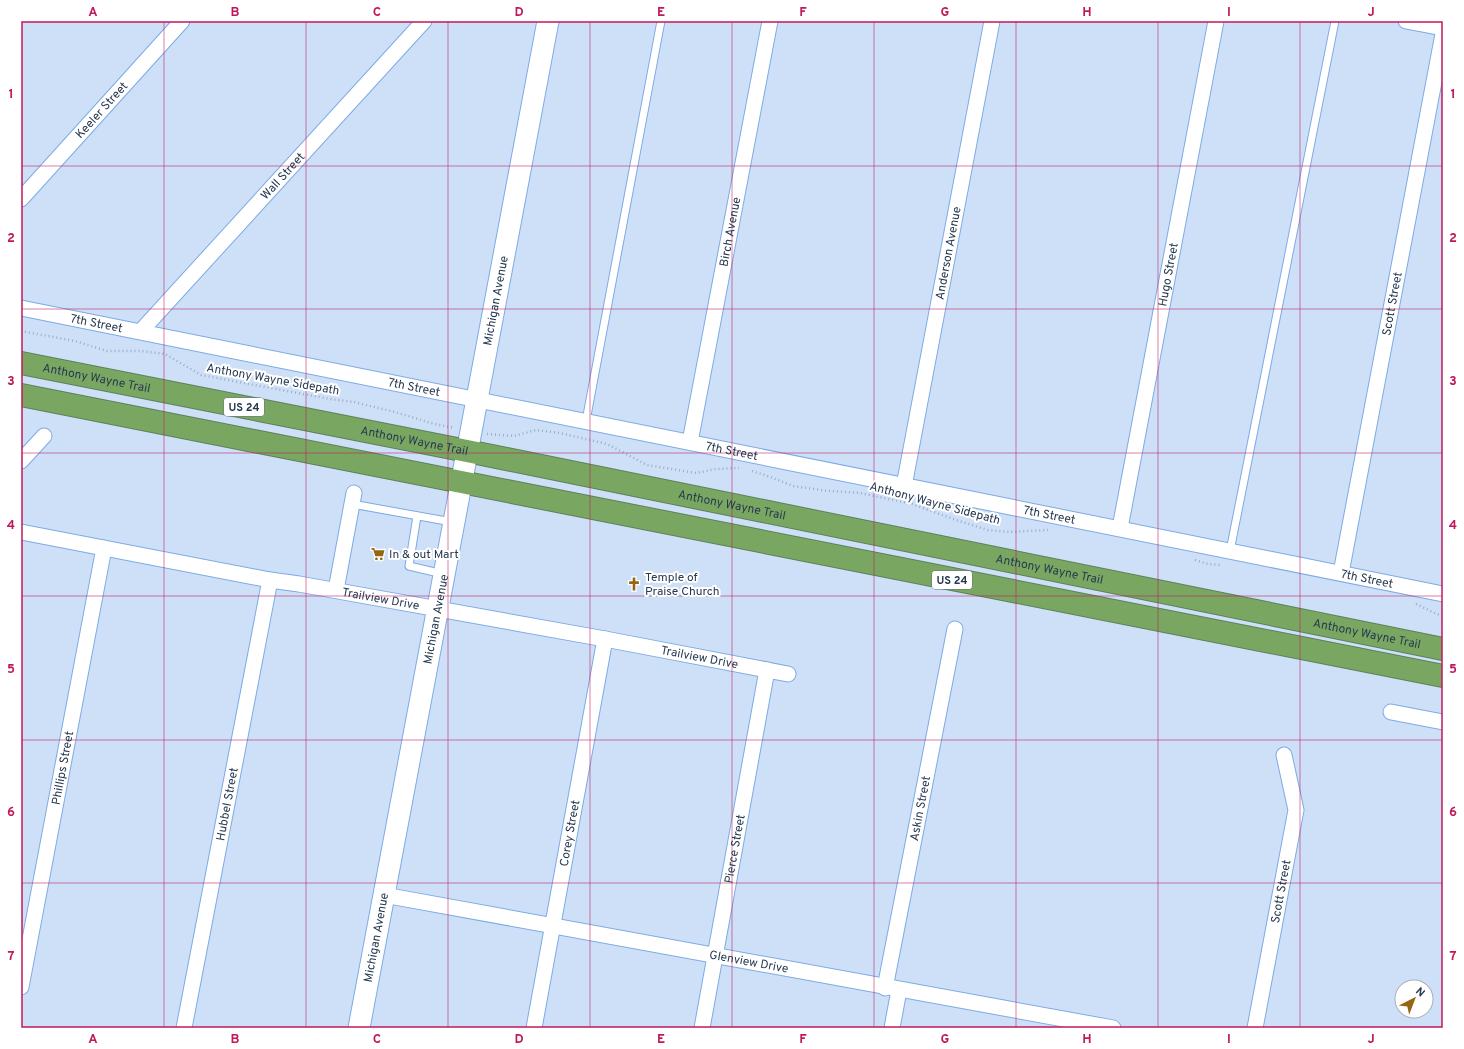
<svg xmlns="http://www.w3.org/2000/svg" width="1464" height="1049" font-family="Overpass,sans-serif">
	<rect width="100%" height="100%" fill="#cde0f8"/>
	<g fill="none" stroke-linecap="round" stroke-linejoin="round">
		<g stroke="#7eaae4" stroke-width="9">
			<path id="lane" d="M 586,421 L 661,21
				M 352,504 L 452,522
				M 417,516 L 409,566 L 443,574
				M 1230,551 L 1335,21"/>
		</g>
		<g stroke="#7eaae4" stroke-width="17">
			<g id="street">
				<path d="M 1406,21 L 1443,28"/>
				<path id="s1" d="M 21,199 L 182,21"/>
				<path id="s2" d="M 21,308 L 1443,594"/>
				<path id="s3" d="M 141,331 L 424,21"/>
				<path id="s4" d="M 690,442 L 770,21"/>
				<path d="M 21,461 L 44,436"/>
				<path id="s5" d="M 904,486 L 992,21"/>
				<path id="s6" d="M 1120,528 L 1216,21"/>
				<path id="s7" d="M 21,532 L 270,580 L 299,584 L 605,639 L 788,674"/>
				<path id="s8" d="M 1341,573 L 1443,34"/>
				<path d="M 336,590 L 354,493"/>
				<path d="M 1391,712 L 1443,722"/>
				<path id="s9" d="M 384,895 L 1113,1028"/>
				<path id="s10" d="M 21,987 L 104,548"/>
				<path id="s11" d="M 885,988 L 955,629"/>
				<path id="s12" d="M 184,1028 L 270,580"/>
				<path id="s13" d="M 534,1028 L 605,639"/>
				<path id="s14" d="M 702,1028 L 767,670"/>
				<path d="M 892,1028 L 899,990"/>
				<path id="s15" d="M 1255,1028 L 1296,810 L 1284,755"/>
			</g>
		</g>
		<g stroke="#7eaae4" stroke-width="23">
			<g id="secondary">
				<path id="s16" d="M 359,1028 L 548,21"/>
			</g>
		</g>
		<g stroke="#5c805b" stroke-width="24">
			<g id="highway">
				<path id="s17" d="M 21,363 L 467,451 L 1443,649"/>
				<path d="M 21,395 L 1443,676"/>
			</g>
		</g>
		<path stroke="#9badc5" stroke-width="2.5" stroke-dasharray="1 3" stroke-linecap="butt" d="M 21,331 L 75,341 L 107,351 L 141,351 L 165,354 L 201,375 L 330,399 L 354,402 L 395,412 L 431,423 L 454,428
			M 487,434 L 514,436 L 536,430 L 560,433 L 607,444 L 647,465 L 696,473 L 716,469 L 739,468
			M 752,471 L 765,475 L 793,486 L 828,491 L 860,493 L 912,504 L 956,520 L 988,530 L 1009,532 L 1048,530
			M 1195,560 L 1208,564 L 1220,565
			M 1416,604 L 1437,614 L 1443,616"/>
		<use href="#lane" stroke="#fff" stroke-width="7"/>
		<use href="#street" stroke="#fff" stroke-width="15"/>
		<use href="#secondary" stroke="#fff" stroke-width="21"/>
		<use href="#highway" stroke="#79a761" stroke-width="22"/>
	</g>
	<path fill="none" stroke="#c2185b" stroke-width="1" stroke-opacity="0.55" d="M 164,21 L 164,1028M 306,21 L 306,1028M 448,21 L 448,1028M 590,21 L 590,1028M 732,21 L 732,1028M 874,21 L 874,1028M 1016,21 L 1016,1028M 1158,21 L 1158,1028M 1300,21 L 1300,1028M 21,166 L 1443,166M 21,309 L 1443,309M 21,453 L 1443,453M 21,596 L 1443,596M 21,740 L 1443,740M 21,883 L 1443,883"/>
	<defs>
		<g id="supermarket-bare" transform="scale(1.08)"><path d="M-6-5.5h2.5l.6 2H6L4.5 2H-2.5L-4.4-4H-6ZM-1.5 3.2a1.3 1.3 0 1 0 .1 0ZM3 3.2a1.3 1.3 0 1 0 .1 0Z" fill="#946614" stroke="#fff" stroke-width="2.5" paint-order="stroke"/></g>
		<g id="church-bare" transform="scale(1.08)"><path d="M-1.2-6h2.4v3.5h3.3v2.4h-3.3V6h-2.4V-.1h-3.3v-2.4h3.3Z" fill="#946614" stroke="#fff" stroke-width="2.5" paint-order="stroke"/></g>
	</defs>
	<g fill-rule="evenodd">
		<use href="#supermarket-bare" x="378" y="554"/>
		<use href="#church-bare" x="634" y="584"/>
	</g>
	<g text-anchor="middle" stroke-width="4" stroke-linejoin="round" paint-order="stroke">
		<g fill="#fff" stroke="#687485" stroke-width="1">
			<rect x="224" y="398" width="40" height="18" rx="3"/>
			<rect x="932" y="571" width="40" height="18" rx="3"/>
		</g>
		<g font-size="11" font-weight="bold" fill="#273951">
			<text x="244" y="411">US 24</text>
			<text x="952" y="584">US 24</text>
		</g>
		<g font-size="12" fill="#273951" stroke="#fff">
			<text dy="4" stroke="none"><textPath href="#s1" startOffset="120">Keeler Street</textPath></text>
			<text dy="4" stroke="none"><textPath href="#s3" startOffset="210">Wall Street</textPath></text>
			<text dy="4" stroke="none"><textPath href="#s4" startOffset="214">Birch Avenue</textPath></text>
			<text dy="4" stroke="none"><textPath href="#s5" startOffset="237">Anderson Avenue</textPath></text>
			<text dy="4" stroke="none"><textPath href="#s6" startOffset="258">Hugo Street</textPath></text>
			<text dy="4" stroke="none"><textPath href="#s16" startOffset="740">Michigan Avenue</textPath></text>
			<text dy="4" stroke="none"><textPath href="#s8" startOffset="274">Scott Street</textPath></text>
			<text dy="4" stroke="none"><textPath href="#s2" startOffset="77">7th Street</textPath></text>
			<text dy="4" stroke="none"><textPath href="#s17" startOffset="77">Anthony Wayne Trail</textPath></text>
			<text transform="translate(273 379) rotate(10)" y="4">Anthony Wayne Sidepath</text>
			<text dy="4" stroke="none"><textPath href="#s2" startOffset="401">7th Street</textPath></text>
			<text dy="4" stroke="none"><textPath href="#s17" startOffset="401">Anthony Wayne Trail</textPath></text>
			<text dy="4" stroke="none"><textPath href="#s2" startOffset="725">7th Street</textPath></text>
			<text transform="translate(935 503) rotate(15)" y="4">Anthony Wayne Sidepath</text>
			<text dy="4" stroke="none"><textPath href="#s17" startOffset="725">Anthony Wayne Trail</textPath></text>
			<text dy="4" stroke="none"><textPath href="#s2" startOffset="1049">7th Street</textPath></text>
			<text dy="4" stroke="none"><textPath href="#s17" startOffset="1049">Anthony Wayne Trail</textPath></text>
			<text dy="4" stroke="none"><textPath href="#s2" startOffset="1373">7th Street</textPath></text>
			<text dy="4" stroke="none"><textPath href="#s7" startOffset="366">Trailview Drive</textPath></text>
			<text dy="4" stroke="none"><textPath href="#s16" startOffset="416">Michigan Avenue</textPath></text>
			<text dy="4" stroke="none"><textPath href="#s17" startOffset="1373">Anthony Wayne Trail</textPath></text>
			<text dy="4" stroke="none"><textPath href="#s7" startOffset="690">Trailview Drive</textPath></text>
			<text dy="4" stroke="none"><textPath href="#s10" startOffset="223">Phillips Street</textPath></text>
			<text dy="4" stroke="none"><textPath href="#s12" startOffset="228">Hubbel Street</textPath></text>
			<text dy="4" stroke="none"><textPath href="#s11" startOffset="183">Askin Street</textPath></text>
			<text dy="4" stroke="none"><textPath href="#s13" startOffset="198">Corey Street</textPath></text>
			<text dy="4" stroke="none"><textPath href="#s14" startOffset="182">Pierce Street</textPath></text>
			<text dy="4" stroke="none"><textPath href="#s15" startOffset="139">Scott Street</textPath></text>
			<text dy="4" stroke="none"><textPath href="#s16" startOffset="92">Michigan Avenue</textPath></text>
			<text dy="4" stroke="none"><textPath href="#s9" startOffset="371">Glenview Drive</textPath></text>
		</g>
		<g font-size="12" fill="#273951" stroke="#fff" text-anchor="start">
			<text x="389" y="558">In &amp; out Mart</text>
			<text x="645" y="581">Temple of<tspan x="645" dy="14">Praise Church</tspan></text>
		</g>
	</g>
	<rect width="1464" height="1049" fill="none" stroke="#ffffff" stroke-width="44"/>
	<g transform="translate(1414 999) rotate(42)"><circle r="19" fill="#ffffff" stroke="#a9b0b9"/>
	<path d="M0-3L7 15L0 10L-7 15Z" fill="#946614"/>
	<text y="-6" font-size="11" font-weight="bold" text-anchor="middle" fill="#273951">N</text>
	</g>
	<rect x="22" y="22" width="1420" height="1005" fill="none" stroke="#c2185b" stroke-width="1.5"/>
	<g font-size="13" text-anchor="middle" font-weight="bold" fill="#c2185b">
		<text x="93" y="16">A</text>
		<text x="235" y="16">B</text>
		<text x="377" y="16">C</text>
		<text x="519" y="16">D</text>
		<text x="661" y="16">E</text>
		<text x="803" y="16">F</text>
		<text x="945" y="16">G</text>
		<text x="1087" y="16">H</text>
		<text x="1229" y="16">I</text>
		<text x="1371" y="16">J</text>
		<text x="11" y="98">1</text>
		<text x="1453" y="98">1</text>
		<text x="11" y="242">2</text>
		<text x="1453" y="242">2</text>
		<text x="11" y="385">3</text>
		<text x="1453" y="385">3</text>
		<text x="11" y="529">4</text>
		<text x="1453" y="529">4</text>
		<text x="11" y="673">5</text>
		<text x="1453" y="673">5</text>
		<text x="11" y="816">6</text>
		<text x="1453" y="816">6</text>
		<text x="11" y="960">7</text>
		<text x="1453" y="960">7</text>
		<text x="93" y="1043">A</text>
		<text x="235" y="1043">B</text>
		<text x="377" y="1043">C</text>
		<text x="519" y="1043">D</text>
		<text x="661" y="1043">E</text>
		<text x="803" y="1043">F</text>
		<text x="945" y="1043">G</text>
		<text x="1087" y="1043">H</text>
		<text x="1229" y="1043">I</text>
		<text x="1371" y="1043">J</text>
	</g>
</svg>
